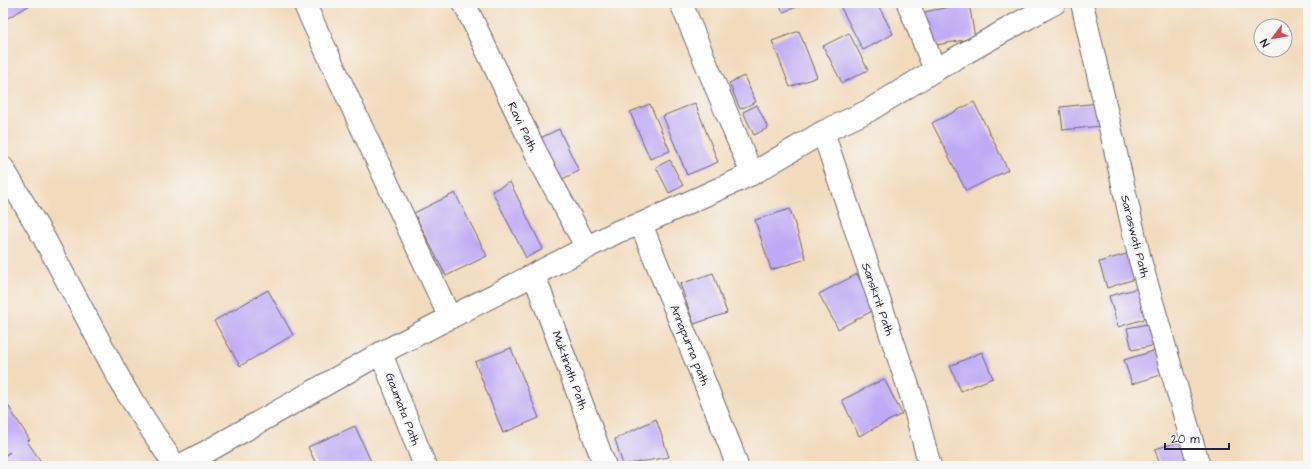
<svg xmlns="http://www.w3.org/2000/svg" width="1311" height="469" font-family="'Architects Daughter',sans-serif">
	<rect width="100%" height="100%" fill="#f6f6f2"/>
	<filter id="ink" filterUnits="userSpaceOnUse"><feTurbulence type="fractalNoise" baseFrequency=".025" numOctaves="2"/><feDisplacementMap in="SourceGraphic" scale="8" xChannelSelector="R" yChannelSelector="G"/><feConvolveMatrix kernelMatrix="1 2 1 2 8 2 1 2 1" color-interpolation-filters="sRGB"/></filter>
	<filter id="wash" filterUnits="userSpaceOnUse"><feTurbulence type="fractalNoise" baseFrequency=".012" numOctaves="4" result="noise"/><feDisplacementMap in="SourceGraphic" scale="16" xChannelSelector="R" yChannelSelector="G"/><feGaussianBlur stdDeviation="0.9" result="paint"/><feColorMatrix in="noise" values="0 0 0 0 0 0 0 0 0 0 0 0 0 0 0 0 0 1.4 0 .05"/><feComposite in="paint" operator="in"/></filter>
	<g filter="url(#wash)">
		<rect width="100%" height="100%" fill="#f2dbbd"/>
		<g id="blocks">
			<path fill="#bda9f4" d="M 3,3 L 33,3 L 3,21 Z
				M 779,3 L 798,3 L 800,6 L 783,12 Z
				M 847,3 L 877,3 L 893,34 L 863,50 L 840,6 Z
				M 969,3 L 975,38 L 931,46 L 924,12 Z
				M 799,31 L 817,77 L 790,87 L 772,41 Z
				M 849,33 L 868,70 L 842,83 L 823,46 Z
				M 744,76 L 756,102 L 740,109 L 729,83 Z
				M 974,102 L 1008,170 L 966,191 L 932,123 Z
				M 695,103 L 718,162 L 687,175 L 663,116 Z
				M 1099,103 L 1101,126 L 1063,130 L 1060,107 Z
				M 650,104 L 670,151 L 650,159 L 630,112 Z
				M 757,105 L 768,128 L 754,135 L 743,112 Z
				M 559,129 L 579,171 L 554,183 L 534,141 Z
				M 670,160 L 683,186 L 669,193 L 656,167 Z
				M 510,182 L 543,249 L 526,258 L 492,191 Z
				M 455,193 L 487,256 L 446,276 L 414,213 Z
				M 790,209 L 806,259 L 771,270 L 755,220 Z
				M 1133,252 L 1141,277 L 1107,288 L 1099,262 Z
				M 713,273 L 727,313 L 694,324 L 680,284 Z
				M 857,274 L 876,309 L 838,329 L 819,294 Z
				M 1146,286 L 1154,316 L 1118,327 L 1109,296 Z
				M 268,290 L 293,335 L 240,366 L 214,321 Z
				M 1153,323 L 1157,345 L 1132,350 L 1127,328 Z
				M 511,348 L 539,418 L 503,433 L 475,362 Z
				M 1160,349 L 1167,373 L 1132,384 L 1124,360 Z
				M 982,352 L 993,378 L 961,391 L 950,366 Z
				M 884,379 L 902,414 L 859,436 L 842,400 Z
				M 5,401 L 30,440 L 27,441 L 44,466 L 9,466 L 3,457 L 10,452 L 3,456 L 3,402 Z
				M 656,419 L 669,457 L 623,465 L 615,439 Z
				M 355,426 L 373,466 L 317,466 L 308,447 Z
				M 1189,439 L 1195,462 L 1183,466 L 1160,466 L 1155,449 Z"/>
		</g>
	</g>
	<g filter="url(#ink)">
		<use href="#blocks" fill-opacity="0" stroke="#6b6368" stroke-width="1"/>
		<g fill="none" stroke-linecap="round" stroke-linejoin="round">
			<g stroke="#6b6368" stroke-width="24">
				<path id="minor" d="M 304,3 L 450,318
					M 464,3 L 541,163 L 587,248
					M 681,3 L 752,174
					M 908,3 L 935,70
					M 1082,3 L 1140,260 L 1199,466
					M 823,132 L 911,395 L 930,466
					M 3,168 L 44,238 L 126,391 L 175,466
					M 641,224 L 731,448 L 737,466
					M 534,275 L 605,466
					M 381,353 L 425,466
					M 179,466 L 206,452 L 381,353 L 619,231 L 641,224 L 752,174 L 823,132 L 868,111 L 935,70 L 1015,25 L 1055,3"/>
			</g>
			<use href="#minor" stroke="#fff" stroke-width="22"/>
		</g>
	</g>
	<g text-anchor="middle" stroke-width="3.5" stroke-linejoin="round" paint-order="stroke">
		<g font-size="12" fill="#22223b" stroke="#f6f6f2">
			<text transform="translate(523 127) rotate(64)" y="4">Ravi Path.</text>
			<text transform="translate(1135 236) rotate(76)" y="4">Saraswati Path</text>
			<text transform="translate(878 299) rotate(71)" y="4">Sanskrit Path</text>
			<text transform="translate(690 345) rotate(68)" y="4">Annapurna path</text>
			<text transform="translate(570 370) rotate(70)" y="4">Muktinath Path</text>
			<text transform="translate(403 409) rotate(69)" y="4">Gaumata Path</text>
		</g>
	</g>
	<rect width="1311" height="469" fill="none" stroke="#f6f6f2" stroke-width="16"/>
	<g transform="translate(1273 38) rotate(238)"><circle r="19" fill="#f6f6f2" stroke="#a1a1a9"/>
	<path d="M0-3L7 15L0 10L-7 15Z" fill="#d1495b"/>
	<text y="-6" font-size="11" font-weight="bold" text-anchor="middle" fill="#22223b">N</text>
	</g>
	<path d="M1165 443v6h64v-6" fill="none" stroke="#22223b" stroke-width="2"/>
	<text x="1171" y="443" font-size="12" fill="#22223b" stroke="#f6f6f2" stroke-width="3" paint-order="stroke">20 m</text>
</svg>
